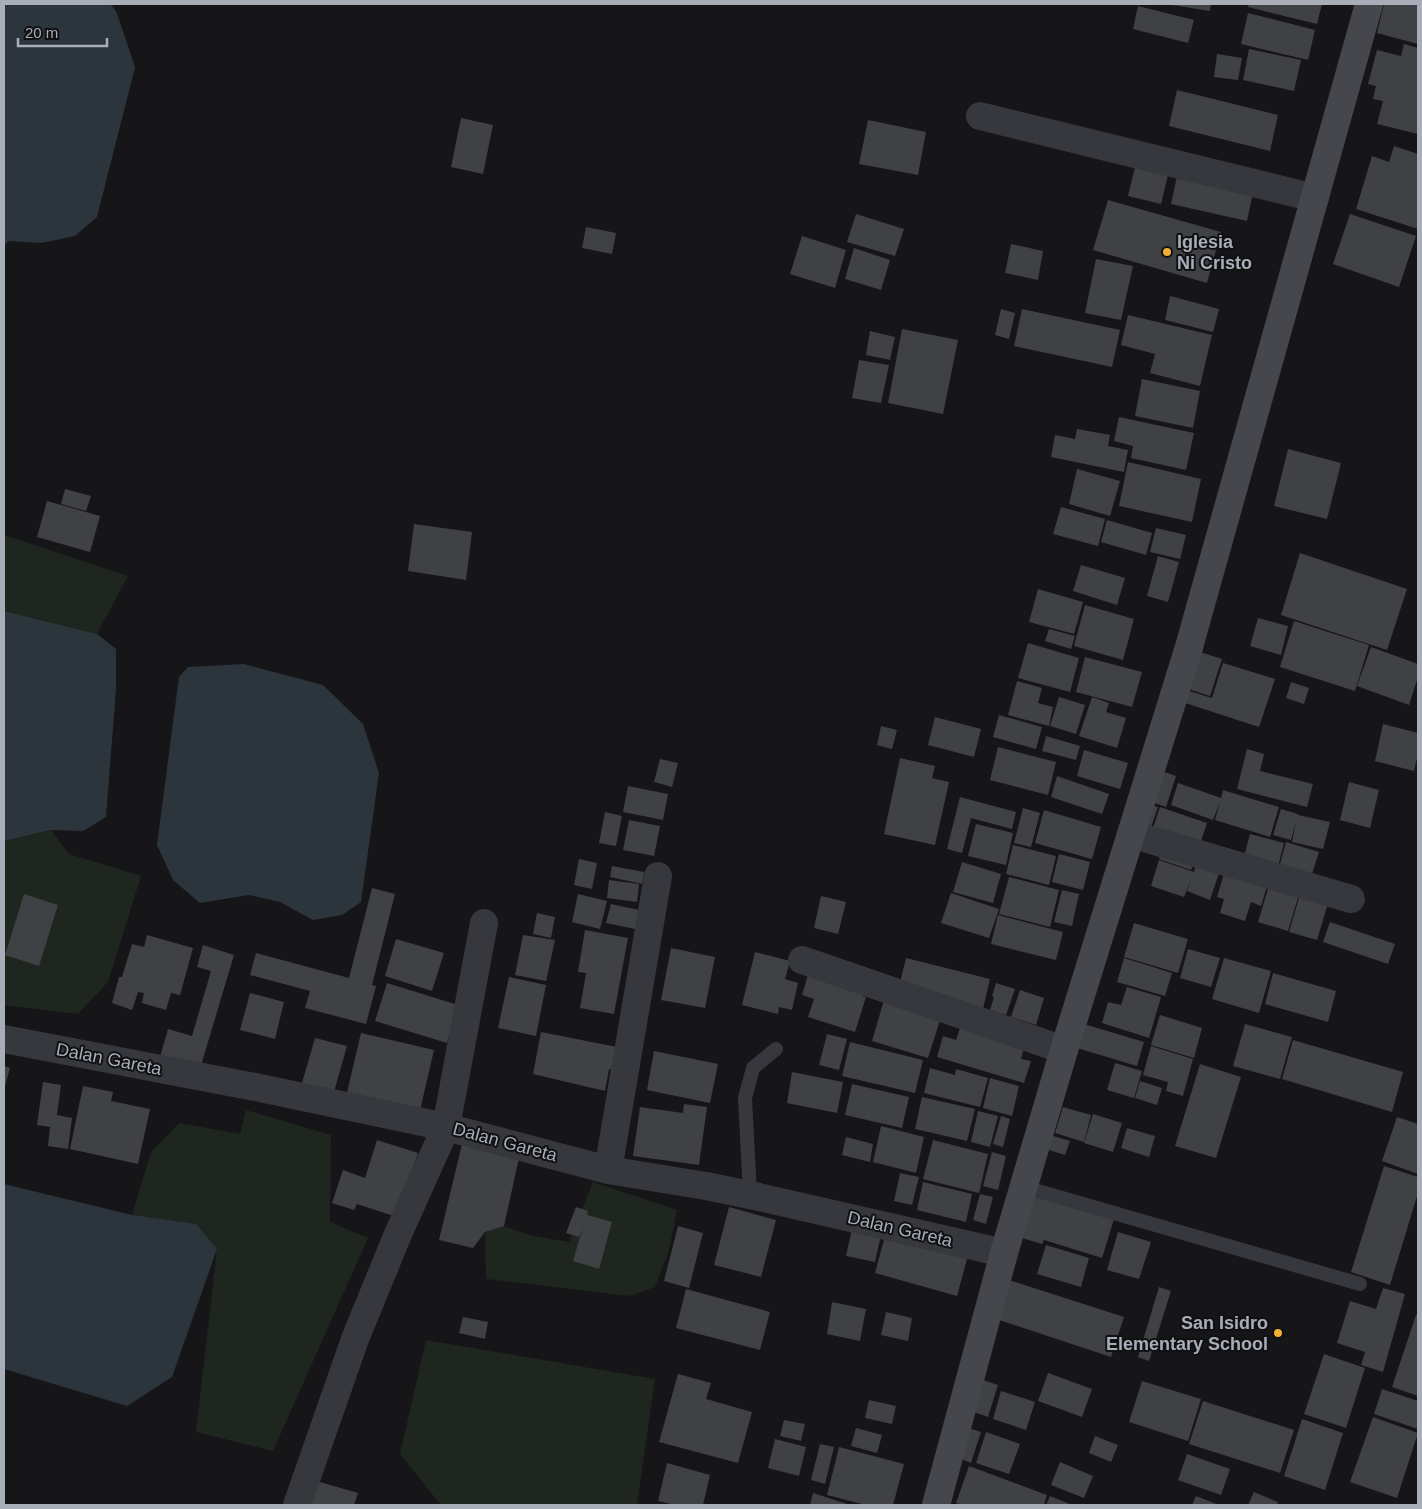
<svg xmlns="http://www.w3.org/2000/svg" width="1422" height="1509" font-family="Helvetica,sans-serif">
	<rect width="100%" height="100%" fill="#161618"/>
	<path fill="#1e261f" d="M 4,535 L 128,576 L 97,634 L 4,611 Z
		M 51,830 L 69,854 L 141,876 L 108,982 L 78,1014 L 4,1005 L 4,841 Z
		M 246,1110 L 331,1135 L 330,1222 L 368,1238 L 273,1451 L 196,1432 L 217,1249 L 132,1215 L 151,1152 L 179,1123 L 240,1134 Z
		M 593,1182 L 677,1210 L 669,1250 L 655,1287 L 630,1296 L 486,1279 L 485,1232 L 504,1226 L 529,1235 L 569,1242 Z
		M 426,1340 L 655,1379 L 637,1505 L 441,1505 L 400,1454 Z"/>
	<path fill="#2c353c" d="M 4,4 L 110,4 L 116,11 L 135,67 L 97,217 L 75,236 L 41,243 L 9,241 L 4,245 Z
		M 4,611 L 97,634 L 116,649 L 116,689 L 106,817 L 83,831 L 51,830 L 4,841 Z
		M 244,664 L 323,685 L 363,724 L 379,773 L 361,902 L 342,915 L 313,920 L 280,902 L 249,895 L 200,903 L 173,880 L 157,845 L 179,677 L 188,667 Z
		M 4,1184 L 132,1215 L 196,1224 L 217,1249 L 172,1377 L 127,1406 L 4,1369 Z"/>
	<path fill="#404145" d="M 1172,4 L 1211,4 L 1210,11 L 1172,5 Z
		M 1249,4 L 1322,4 L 1317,24 L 1248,7 Z
		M 1384,4 L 1418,4 L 1418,44 L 1377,33 Z
		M 1138,6 L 1194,20 L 1188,43 L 1133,29 Z
		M 1248,13 L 1315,30 L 1308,60 L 1241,44 Z
		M 1404,44 L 1418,48 L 1418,134 L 1377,124 L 1383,101 L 1373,99 L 1376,86 L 1368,84 L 1377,50 L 1401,56 Z
		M 1249,49 L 1301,60 L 1294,91 L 1243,80 Z
		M 1217,54 L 1242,58 L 1238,80 L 1214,77 Z
		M 1177,90 L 1278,115 L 1270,151 L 1169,126 Z
		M 461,118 L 493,125 L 483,174 L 451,167 Z
		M 868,120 L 926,132 L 918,175 L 859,164 Z
		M 1394,146 L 1418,154 L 1418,229 L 1356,209 L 1372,156 L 1389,162 Z
		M 1136,163 L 1169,171 L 1161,204 L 1128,196 Z
		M 1177,176 L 1253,193 L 1247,221 L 1171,204 Z
		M 1108,200 L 1221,232 L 1207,283 L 1093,250 Z
		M 856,214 L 904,229 L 895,256 L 847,242 Z
		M 1350,214 L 1416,236 L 1399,287 L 1333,264 Z
		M 586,227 L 616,233 L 612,254 L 582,248 Z
		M 802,236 L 846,250 L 835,288 L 790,274 Z
		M 1011,244 L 1043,251 L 1038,280 L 1005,273 Z
		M 854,248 L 890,260 L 881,290 L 845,279 Z
		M 1096,259 L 1133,266 L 1121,320 L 1085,313 Z
		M 1170,296 L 1219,309 L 1213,332 L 1165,320 Z
		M 1001,309 L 1015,313 L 1009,339 L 995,335 Z
		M 1022,309 L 1120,330 L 1112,367 L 1014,346 Z
		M 1128,315 L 1212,335 L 1200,386 L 1150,373 L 1155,354 L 1121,345 Z
		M 902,329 L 958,340 L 943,414 L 888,403 Z
		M 870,331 L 895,337 L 890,360 L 866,355 Z
		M 859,360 L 889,365 L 881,403 L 852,398 Z
		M 1142,379 L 1200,391 L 1193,428 L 1135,416 Z
		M 1119,417 L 1194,433 L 1186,470 L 1131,458 L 1133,446 L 1114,441 Z
		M 1077,429 L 1110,435 L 1108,446 L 1128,450 L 1124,472 L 1051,457 L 1055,435 L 1075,439 Z
		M 1288,449 L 1341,463 L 1327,519 L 1274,506 Z
		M 1128,462 L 1201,479 L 1192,522 L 1119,506 Z
		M 1077,469 L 1120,481 L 1110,516 L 1069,504 Z
		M 65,489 L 91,496 L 86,511 L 61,504 Z
		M 47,501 L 100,516 L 90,552 L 37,537 Z
		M 1061,507 L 1105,519 L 1098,546 L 1053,534 Z
		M 1107,520 L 1152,533 L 1146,555 L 1101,542 Z
		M 414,524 L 472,532 L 466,580 L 408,571 Z
		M 1156,528 L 1186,535 L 1180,559 L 1150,552 Z
		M 1300,553 L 1407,589 L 1387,650 L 1281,615 Z
		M 1158,556 L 1179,562 L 1168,602 L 1147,596 Z
		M 1081,565 L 1125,578 L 1117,605 L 1073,591 Z
		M 1038,589 L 1083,602 L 1074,634 L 1029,622 Z
		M 1085,605 L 1134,619 L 1123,660 L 1074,646 Z
		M 1258,618 L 1288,626 L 1281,655 L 1250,646 Z
		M 1294,621 L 1369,645 L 1355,691 L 1280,667 Z
		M 1049,629 L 1075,636 L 1071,649 L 1045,641 Z
		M 1028,643 L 1079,658 L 1070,692 L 1018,678 Z
		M 1371,647 L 1418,664 L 1418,677 L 1409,705 L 1357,686 Z
		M 1197,651 L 1222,659 L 1210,696 L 1185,688 Z
		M 1085,657 L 1142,672 L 1132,707 L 1076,692 Z
		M 1223,663 L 1275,679 L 1259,727 L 1182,702 L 1186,690 L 1212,698 Z
		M 1017,681 L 1042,688 L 1038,703 L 1053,707 L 1049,726 L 1008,715 Z
		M 1291,682 L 1309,688 L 1304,704 L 1286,698 Z
		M 1059,697 L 1085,705 L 1076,734 L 1050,726 Z
		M 1092,697 L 1109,703 L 1106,712 L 1126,718 L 1117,748 L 1079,736 Z
		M 999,715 L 1042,727 L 1036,749 L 993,737 Z
		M 935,717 L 981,729 L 974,757 L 928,745 Z
		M 1383,724 L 1418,733 L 1418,754 L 1414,771 L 1375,761 Z
		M 881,726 L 897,730 L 892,749 L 877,745 Z
		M 1046,736 L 1080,746 L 1076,760 L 1042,751 Z
		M 998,747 L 1056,762 L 1048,795 L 990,780 Z
		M 1247,749 L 1264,754 L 1260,771 L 1313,784 L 1307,807 L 1237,789 Z
		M 1084,750 L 1128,763 L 1120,789 L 1077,776 Z
		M 900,758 L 935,766 L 932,778 L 949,782 L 935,845 L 884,834 Z
		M 660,759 L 678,763 L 672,787 L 654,782 Z
		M 1159,770 L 1176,776 L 1166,807 L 1149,801 Z
		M 1057,776 L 1109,794 L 1102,814 L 1051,797 Z
		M 1349,782 L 1379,790 L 1370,828 L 1340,820 Z
		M 1178,783 L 1221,798 L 1223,790 L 1279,807 L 1270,837 L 1215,820 L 1220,802 L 1213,820 L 1171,805 Z
		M 628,786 L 668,794 L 663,820 L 623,812 Z
		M 960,797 L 1016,812 L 1012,829 L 971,818 L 962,853 L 947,849 Z
		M 1147,804 L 1158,807 L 1151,827 L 1140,823 Z
		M 1160,807 L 1207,823 L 1200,844 L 1153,828 Z
		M 1023,808 L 1040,813 L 1031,847 L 1014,843 Z
		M 1281,809 L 1298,814 L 1298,815 L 1330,822 L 1323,849 L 1292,842 L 1296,822 L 1291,840 L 1273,835 Z
		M 1044,810 L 1101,827 L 1092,859 L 1035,843 Z
		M 605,812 L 622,816 L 616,846 L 599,843 Z
		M 629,820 L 660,826 L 654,856 L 623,850 Z
		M 976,824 L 1013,833 L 1006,865 L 968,856 Z
		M 1250,834 L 1284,843 L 1277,870 L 1243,860 Z
		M 1286,842 L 1319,852 L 1312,874 L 1280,864 Z
		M 1013,845 L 1056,856 L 1049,885 L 1006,874 Z
		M 1163,846 L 1196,858 L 1191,870 L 1159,859 Z
		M 1059,854 L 1090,862 L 1083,890 L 1052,882 Z
		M 579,859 L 597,863 L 592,889 L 574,885 Z
		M 1159,860 L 1194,872 L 1197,862 L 1220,870 L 1210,900 L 1187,891 L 1191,879 L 1184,897 L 1151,886 Z
		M 962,862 L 1001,874 L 993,903 L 953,892 Z
		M 612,866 L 644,872 L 642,884 L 610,877 Z
		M 1226,867 L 1269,880 L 1261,906 L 1251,902 L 1245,921 L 1220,913 L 1224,899 L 1217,897 Z
		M 1009,877 L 1059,890 L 1050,927 L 999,914 Z
		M 609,880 L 639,884 L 637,902 L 607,898 Z
		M 1270,882 L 1300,891 L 1288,931 L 1258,922 Z
		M 372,888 L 395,894 L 372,985 L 376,986 L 366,1024 L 305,1008 L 310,991 L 250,975 L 256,953 L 349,978 Z
		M 1062,890 L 1079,894 L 1072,926 L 1054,922 Z
		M 1301,891 L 1329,900 L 1317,940 L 1289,932 Z
		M 951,893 L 999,909 L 989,938 L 941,923 Z
		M 24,894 L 58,905 L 39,966 L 5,955 Z
		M 578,894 L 607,901 L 600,929 L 572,922 Z
		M 821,896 L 846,902 L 838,934 L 814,928 Z
		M 611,904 L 639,910 L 635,929 L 606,923 Z
		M 537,913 L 555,917 L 551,938 L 533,934 Z
		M 998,915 L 1063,932 L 1056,960 L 991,944 Z
		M 1330,922 L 1395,944 L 1388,964 L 1323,942 Z
		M 1134,923 L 1188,939 L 1178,973 L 1124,957 Z
		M 585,930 L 628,938 L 614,1014 L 580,1008 L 586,973 L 578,972 Z
		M 147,935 L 193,948 L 180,995 L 171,993 L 166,1010 L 142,1003 L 144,993 L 138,992 L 132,1010 L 112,1003 L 119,977 L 122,977 L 132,944 L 144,947 Z
		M 523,935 L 555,940 L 546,981 L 515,975 Z
		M 396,939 L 444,953 L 432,991 L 385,976 Z
		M 203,945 L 234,955 L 200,1069 L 160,1057 L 168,1029 L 192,1036 L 211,971 L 197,967 Z
		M 671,948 L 715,957 L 705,1008 L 661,1000 Z
		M 1188,949 L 1220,958 L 1211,987 L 1180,978 Z
		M 755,952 L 790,961 L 785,979 L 798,983 L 792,1010 L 779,1007 L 778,1014 L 742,1005 Z
		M 906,958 L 990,979 L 982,1013 L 898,991 Z
		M 1124,958 L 1172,973 L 1165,996 L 1117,982 Z
		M 1224,958 L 1271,971 L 1259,1013 L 1212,999 Z
		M 810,968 L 865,985 L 862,996 L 866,997 L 855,1032 L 808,1017 L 814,999 L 802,995 Z
		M 1273,973 L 1336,991 L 1328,1022 L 1265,1004 Z
		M 509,977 L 546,985 L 536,1036 L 498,1028 Z
		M 387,983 L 458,1005 L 447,1043 L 375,1021 Z
		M 996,983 L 1015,989 L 1006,1015 L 990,1010 L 994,997 L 992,996 Z
		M 1127,987 L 1161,997 L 1149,1038 L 1102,1023 L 1108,1002 L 1121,1005 Z
		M 1020,990 L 1044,998 L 1036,1025 L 1011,1017 Z
		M 250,993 L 284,1002 L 275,1039 L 240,1030 Z
		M 884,1000 L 941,1017 L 928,1058 L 872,1041 Z
		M 1160,1015 L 1202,1028 L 1194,1058 L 1151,1045 Z
		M 1084,1024 L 1144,1042 L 1137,1066 L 1077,1048 Z
		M 1245,1024 L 1292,1037 L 1280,1079 L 1233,1066 Z
		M 960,1028 L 1024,1047 L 1021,1059 L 1031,1061 L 1024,1083 L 937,1057 L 943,1036 L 956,1040 Z
		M 541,1032 L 622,1048 L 618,1071 L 609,1069 L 605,1091 L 533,1074 Z
		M 361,1033 L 434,1050 L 418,1119 L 345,1101 Z
		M 827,1034 L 847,1039 L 839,1070 L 819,1065 Z
		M 315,1038 L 347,1046 L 334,1092 L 302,1083 Z
		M 1293,1040 L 1403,1072 L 1392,1112 L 1282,1079 Z
		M 850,1042 L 923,1060 L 915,1093 L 842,1076 Z
		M 1151,1046 L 1193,1059 L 1183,1096 L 1166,1091 L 1168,1082 L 1143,1075 Z
		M 654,1051 L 718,1064 L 710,1103 L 647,1090 Z
		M 1115,1063 L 1142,1071 L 1134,1098 L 1107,1090 Z
		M 1200,1064 L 1241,1077 L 1216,1158 L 1175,1146 Z
		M 4,1066 L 10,1068 L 4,1090 Z
		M 930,1068 L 955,1075 L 956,1069 L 988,1078 L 980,1107 L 924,1093 Z
		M 792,1072 L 843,1082 L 837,1113 L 787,1103 Z
		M 990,1078 L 1019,1086 L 1012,1116 L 983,1108 Z
		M 1140,1081 L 1162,1088 L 1157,1105 L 1135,1098 Z
		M 43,1082 L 61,1085 L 57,1115 L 72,1118 L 68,1149 L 48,1146 L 50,1127 L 37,1125 Z
		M 852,1084 L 909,1097 L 902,1128 L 845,1115 Z
		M 83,1086 L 113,1092 L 111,1101 L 150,1109 L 138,1164 L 70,1149 Z
		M 922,1097 L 975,1109 L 967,1141 L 915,1129 Z
		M 684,1104 L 707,1107 L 699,1165 L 633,1156 L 640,1107 L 683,1113 Z
		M 1063,1107 L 1091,1115 L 1084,1142 L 1055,1133 Z
		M 978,1111 L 998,1116 L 990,1147 L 971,1142 Z
		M 1093,1114 L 1122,1123 L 1113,1152 L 1084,1143 Z
		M 1001,1116 L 1010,1119 L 1003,1147 L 993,1144 Z
		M 1397,1117 L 1418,1124 L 1418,1174 L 1382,1161 Z
		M 881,1126 L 924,1137 L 916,1173 L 873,1162 Z
		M 1127,1128 L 1155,1136 L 1149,1157 L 1121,1148 Z
		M 1050,1135 L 1070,1141 L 1065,1155 L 1046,1149 Z
		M 846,1137 L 873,1144 L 870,1162 L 842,1155 Z
		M 377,1140 L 418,1153 L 397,1217 L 357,1204 L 354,1210 L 332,1203 L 343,1170 L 365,1178 Z
		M 933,1140 L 988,1154 L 979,1193 L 923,1179 Z
		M 462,1144 L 519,1158 L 504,1226 L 485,1232 L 473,1248 L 439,1240 Z
		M 992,1152 L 1006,1156 L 998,1190 L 983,1186 Z
		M 1384,1166 L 1418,1177 L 1418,1193 L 1390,1285 L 1351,1272 Z
		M 900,1173 L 919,1177 L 912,1205 L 894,1201 Z
		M 923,1182 L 972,1194 L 966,1222 L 917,1210 Z
		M 980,1194 L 993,1197 L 986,1224 L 973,1220 Z
		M 1035,1195 L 1114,1219 L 1102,1258 L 1044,1240 L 1042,1244 L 1022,1238 Z
		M 576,1207 L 588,1211 L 587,1215 L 612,1222 L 599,1269 L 573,1261 L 583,1227 L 579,1237 L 566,1233 Z
		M 729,1207 L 776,1220 L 761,1277 L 714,1265 Z
		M 678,1226 L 703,1233 L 689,1288 L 664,1281 Z
		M 852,1229 L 881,1235 L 875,1262 L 846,1256 Z
		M 1118,1232 L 1151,1242 L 1139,1279 L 1107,1270 Z
		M 885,1236 L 967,1259 L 957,1296 L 875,1273 Z
		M 1046,1245 L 1089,1258 L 1081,1287 L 1037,1274 Z
		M 1009,1280 L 1124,1317 L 1111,1357 L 996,1319 Z
		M 1159,1287 L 1171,1291 L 1149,1361 L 1138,1357 Z
		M 1383,1288 L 1405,1294 L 1383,1372 L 1361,1365 L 1365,1352 L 1337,1343 L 1350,1301 L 1376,1309 Z
		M 686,1289 L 770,1312 L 760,1350 L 676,1328 Z
		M 832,1302 L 866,1309 L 860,1341 L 827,1334 Z
		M 886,1312 L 912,1318 L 908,1341 L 881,1335 Z
		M 1416,1315 L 1418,1315 L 1418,1396 L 1392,1387 Z
		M 463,1317 L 488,1322 L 485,1339 L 459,1333 Z
		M 1324,1354 L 1365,1368 L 1346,1428 L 1304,1414 Z
		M 1048,1373 L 1092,1389 L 1082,1417 L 1038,1401 Z
		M 678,1374 L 711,1383 L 706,1399 L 752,1412 L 738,1463 L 659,1442 Z
		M 977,1378 L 998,1385 L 988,1417 L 968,1410 Z
		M 1142,1381 L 1201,1399 L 1188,1441 L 1129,1422 Z
		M 1382,1389 L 1418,1401 L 1418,1429 L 1374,1414 Z
		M 1001,1391 L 1035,1402 L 1026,1430 L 993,1419 Z
		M 869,1400 L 896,1406 L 892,1424 L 865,1418 Z
		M 1203,1401 L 1294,1430 L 1280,1473 L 1189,1444 Z
		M 1373,1417 L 1418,1433 L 1397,1498 L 1350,1482 Z
		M 1302,1419 L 1343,1433 L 1325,1490 L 1284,1476 Z
		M 784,1420 L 805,1424 L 801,1441 L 780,1436 Z
		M 965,1427 L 981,1432 L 971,1463 L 956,1457 Z
		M 856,1428 L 882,1435 L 877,1453 L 851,1446 Z
		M 986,1432 L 1020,1444 L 1009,1474 L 976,1463 Z
		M 1095,1436 L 1118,1445 L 1111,1462 L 1089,1453 Z
		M 775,1439 L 806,1447 L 799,1476 L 768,1468 Z
		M 820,1444 L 834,1447 L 825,1484 L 811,1480 Z
		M 839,1447 L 904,1464 L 893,1505 L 866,1505 L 827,1495 Z
		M 1187,1454 L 1230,1469 L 1221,1495 L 1178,1480 Z
		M 1060,1462 L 1093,1476 L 1084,1498 L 1051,1485 Z
		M 667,1463 L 710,1475 L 703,1505 L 675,1505 L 658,1501 Z
		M 969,1466 L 1047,1495 L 1044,1505 L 963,1505 L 956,1503 Z
		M 313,1480 L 358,1493 L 354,1505 L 305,1505 Z
		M 1254,1492 L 1278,1502 L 1277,1505 L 1248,1505 Z
		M 813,1493 L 850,1505 L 810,1505 Z
		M 1050,1496 L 1072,1505 L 1046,1505 Z
		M 1196,1496 L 1219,1505 L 1192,1505 Z"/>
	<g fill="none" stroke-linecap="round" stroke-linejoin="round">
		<path stroke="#37383d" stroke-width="14" d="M 1024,1187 L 1360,1284
			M 750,1195 L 745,1098 L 753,1068 L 776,1049"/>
		<path stroke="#37383d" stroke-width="28" d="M 980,116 L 1315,198
			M 1131,834 L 1351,899
			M 802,960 L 1064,1050
			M 4,1039 L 260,1088 L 446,1127 L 608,1170 L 706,1186 L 750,1195 L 1004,1253
			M 608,1170 L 658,876
			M 297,1505 L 355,1339 L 398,1234 L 446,1127 L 484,923"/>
		<path stroke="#45474d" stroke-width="28" d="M 936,1505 L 1004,1253 L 1064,1050 L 1189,647 L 1369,4"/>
	</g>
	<g fill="#f2b134" stroke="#111113" stroke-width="2">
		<circle cx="1167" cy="252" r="5"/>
		<circle cx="1278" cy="1333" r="5"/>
	</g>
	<g text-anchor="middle" stroke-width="4" stroke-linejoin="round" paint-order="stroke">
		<g font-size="18" font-weight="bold" fill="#a8adb8" stroke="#111113" text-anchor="start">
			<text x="1177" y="248">Iglesia<tspan x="1177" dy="21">Ni Cristo</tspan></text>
			<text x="1268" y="1329" text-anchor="end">San Isidro<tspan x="1268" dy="21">Elementary School</tspan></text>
		</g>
		<g font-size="18" fill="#a8adb8" stroke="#111113">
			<text transform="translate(109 1059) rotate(11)" y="6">Dalan Gareta</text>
			<text transform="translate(505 1142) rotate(15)" y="6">Dalan Gareta</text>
			<text transform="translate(900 1229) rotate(13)" y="6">Dalan Gareta</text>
		</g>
	</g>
	<rect width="1422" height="1509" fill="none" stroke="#a8adb8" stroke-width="10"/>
	<path d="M18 38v8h89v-8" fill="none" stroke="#a8adb8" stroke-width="2.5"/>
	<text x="25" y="38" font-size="15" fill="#a8adb8" stroke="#111113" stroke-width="4" paint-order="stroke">20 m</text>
</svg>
